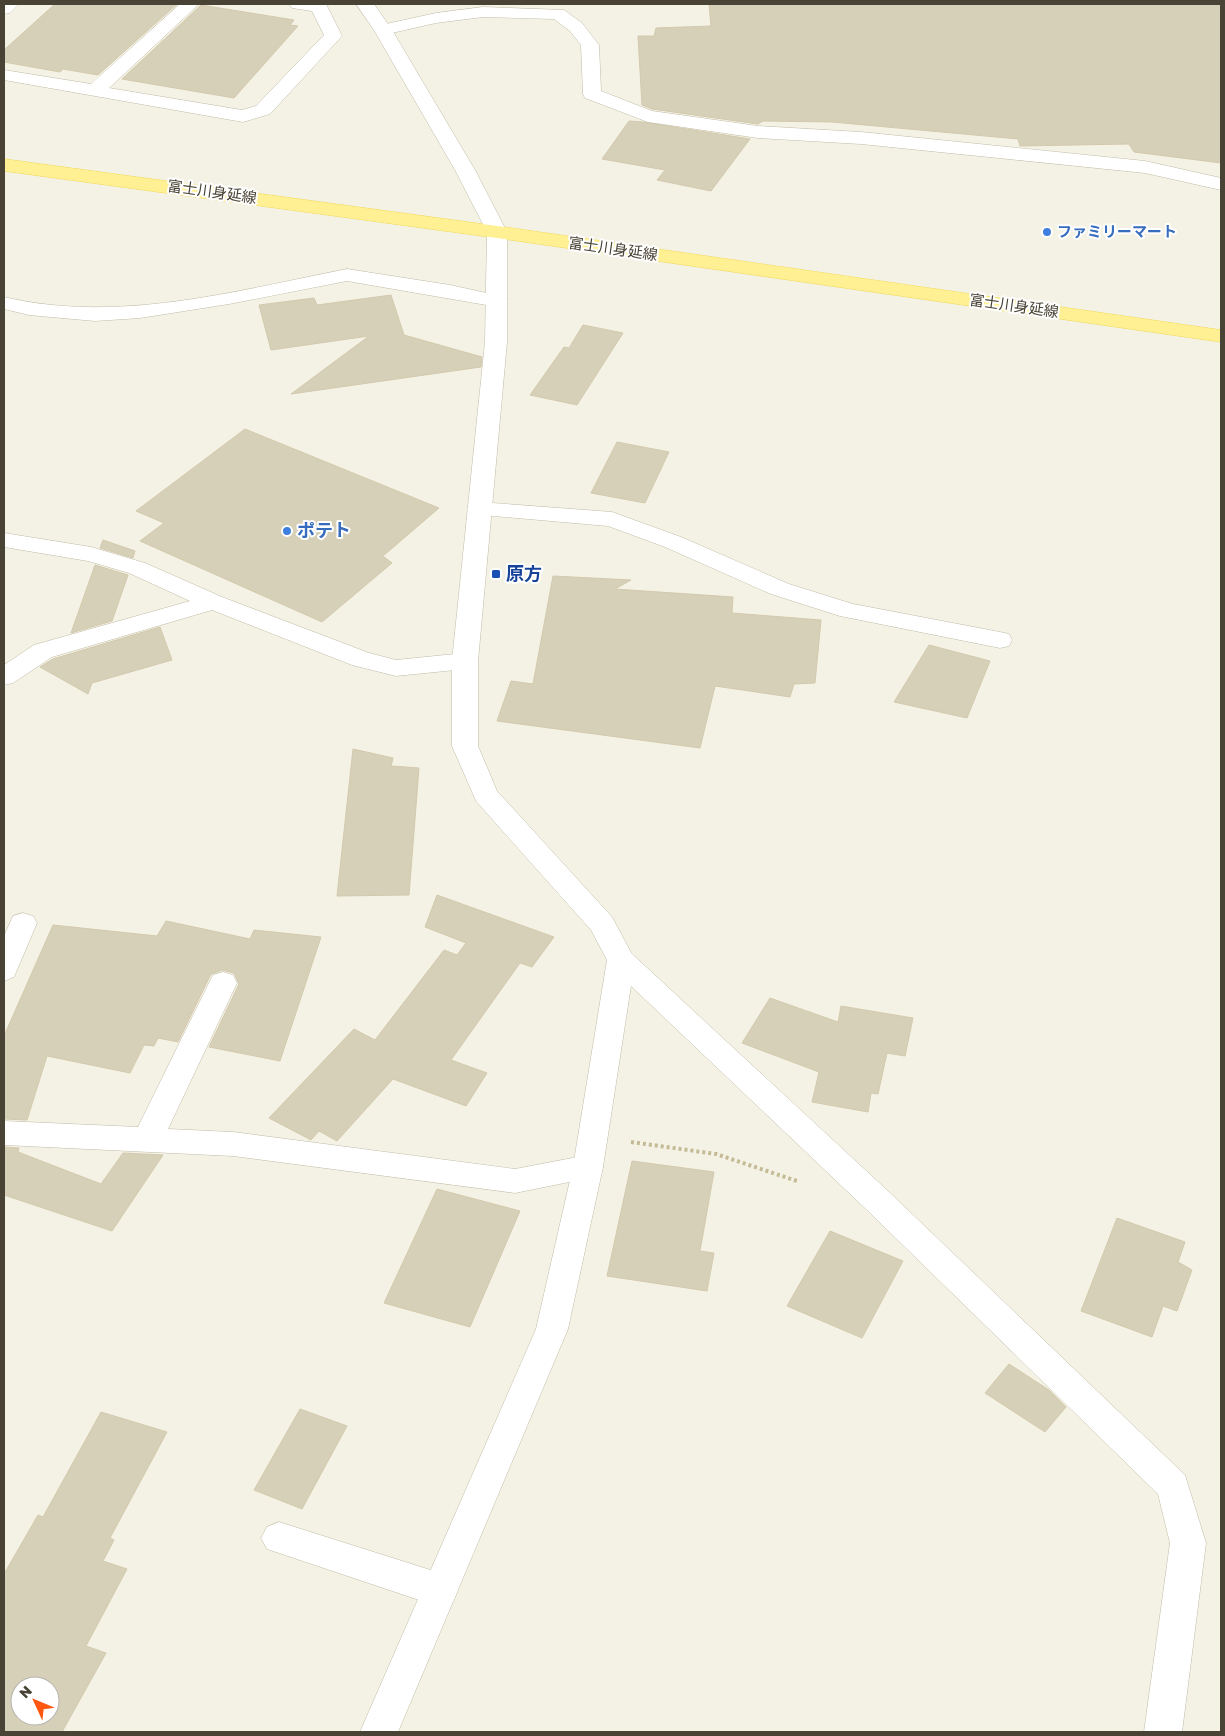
<svg xmlns="http://www.w3.org/2000/svg" width="1225" height="1736" font-family="'Golos Text','Noto Sans JP',sans-serif">
	<rect width="100%" height="100%" fill="#f4f2e5"/>
	<path fill="#d7d0b9" stroke="#d3c9ac" fill-rule="evenodd" d="M 55,4 L 177,4 L 98,75 L 63,69 L 60,72 L 4,62 L 4,50 Z
		M 709,4 L 1221,4 L 1221,163 L 1134,152 L 1129,144 L 1020,146 L 1018,139 L 832,122 L 763,121 L 758,124 L 652,109 L 642,105 L 638,36 L 654,36 L 656,28 L 711,26 Z
		M 201,5 L 294,20 L 290,25 L 298,26 L 234,98 L 122,79 Z
		M 629,121 L 643,122 L 750,139 L 711,191 L 657,180 L 665,170 L 602,159 Z
		M 391,295 L 404,335 L 482,357 L 481,367 L 291,394 L 369,336 L 271,350 L 259,305 L 314,298 L 317,305 Z
		M 583,325 L 623,333 L 577,405 L 530,395 L 564,347 L 569,348 Z
		M 245,429 L 439,508 L 383,556 L 392,563 L 322,622 L 140,541 L 164,523 L 136,511 Z
		M 617,442 L 669,452 L 645,503 L 591,493 Z
		M 103,540 L 135,551 L 133,558 L 100,548 Z
		M 95,565 L 128,575 L 112,621 L 71,633 Z
		M 553,576 L 631,580 L 615,589 L 733,597 L 732,613 L 821,620 L 815,683 L 794,684 L 790,697 L 715,686 L 700,748 L 497,721 L 511,681 L 533,684 Z
		M 160,627 L 172,660 L 92,683 L 88,694 L 40,667 L 53,659 Z
		M 929,645 L 990,661 L 967,718 L 894,702 Z
		M 353,749 L 393,758 L 391,766 L 419,768 L 409,895 L 337,896 Z
		M 437,895 L 554,937 L 532,967 L 520,963 L 451,1060 L 487,1073 L 466,1106 L 393,1079 L 337,1141 L 319,1131 L 311,1140 L 269,1118 L 354,1029 L 375,1040 L 444,950 L 457,955 L 466,943 L 425,927 Z
		M 166,921 L 250,939 L 254,930 L 321,937 L 280,1061 L 209,1047 L 239,984 L 234,973 L 222,970 L 211,974 L 178,1042 L 158,1038 L 154,1046 L 144,1045 L 130,1073 L 47,1056 L 27,1120 L 4,1119 L 4,1036 L 53,925 L 157,936 Z
		M 770,998 L 838,1022 L 841,1006 L 913,1018 L 905,1056 L 887,1053 L 878,1094 L 871,1093 L 868,1112 L 812,1102 L 819,1072 L 742,1043 Z
		M 4,1147 L 19,1148 L 18,1152 L 101,1184 L 123,1153 L 163,1155 L 112,1231 L 4,1195 Z
		M 632,1161 L 714,1172 L 700,1251 L 714,1253 L 707,1291 L 607,1276 Z
		M 437,1189 L 520,1211 L 470,1327 L 384,1303 Z
		M 1117,1218 L 1185,1242 L 1178,1262 L 1192,1270 L 1177,1311 L 1163,1306 L 1152,1337 L 1081,1311 Z
		M 830,1231 L 903,1261 L 862,1338 L 787,1306 Z
		M 1009,1364 L 1049,1390 L 1066,1407 L 1045,1432 L 985,1393 Z
		M 300,1409 L 347,1426 L 302,1509 L 254,1490 Z
		M 101,1412 L 167,1432 L 110,1538 L 114,1540 L 103,1561 L 127,1569 L 86,1646 L 106,1653 L 62,1732 L 4,1732 L 4,1574 L 38,1515 L 43,1517 ZM 20,1686 L 50,1686 L 50,1716 L 20,1716 Z"/>
	<g fill="none" stroke-linecap="round" stroke-linejoin="round">
		<g stroke="#c1bca7" stroke-width="1">
			<path id="minor" d="M 4,4 L 19,4 L 10,13 L 4,14 Z
				M 180,4 L 199,4 L 109,88 L 242,110 L 256,106 L 324,35 L 312,11 L 292,8 L 289,4 L 326,4 L 342,36 L 270,114 L 243,122 L 4,80 L 4,70 L 91,84 Z
				M 483,7 L 564,10 L 582,23 L 599,45 L 601,91 L 652,111 L 758,126 L 861,132 L 1145,161 L 1221,178 L 1221,190 L 1145,173 L 861,144 L 758,138 L 648,122 L 585,98 L 583,94 L 581,45 L 570,31 L 554,19 L 483,17 L 436,23 L 383,35 L 377,34 L 374,30 L 377,26 L 436,13 Z
				M 347,269 L 450,285 L 505,297 L 508,301 L 505,305 L 498,307 L 347,281 L 229,304 L 140,318 L 95,321 L 29,315 L 4,309 L 4,297 C 118,324 235,291 347,269 Z
				M 479,502 L 612,512 L 681,537 L 789,584 L 853,604 L 1000,632 L 1009,634 L 1012,640 L 1009,646 L 1000,648 L 840,616 L 771,594 L 665,547 L 608,526 L 471,514 L 467,509 L 471,504 Z
				M 4,533 L 91,547 L 145,563 L 222,597 L 369,653 L 396,660 L 465,653 L 474,655 L 478,661 L 474,667 L 465,669 L 396,676 L 352,665 L 212,610 L 52,657 L 13,683 L 4,685 L 4,665 L 34,645 L 190,601 L 129,573 L 88,561 L 4,547 Z
				M 23,913 L 33,916 L 37,923 L 14,977 L 4,981 L 4,936 L 13,916 Z
				M 621,950 L 631,953 L 889,1192 L 1185,1475 L 1206,1543 L 1182,1732 L 1144,1732 L 1170,1543 L 1158,1494 L 867,1210 L 611,967 L 607,960 L 611,953 Z
				M 223,972 L 233,975 L 237,983 L 168,1129 L 233,1132 L 515,1169 L 588,1155 L 599,1158 L 603,1167 L 599,1176 L 515,1193 L 233,1156 L 4,1145 L 4,1121 L 138,1127 L 209,983 L 213,975 Z
				M 279,1522 L 440,1573 L 453,1578 L 458,1590 L 453,1602 L 440,1607 L 267,1549 L 261,1538 L 267,1527 Z"/>
		</g>
		<g stroke="#c1bca7" stroke-width="1">
			<path id="tertiary" d="M 356,4 L 374,4 L 392,30 L 475,170 L 507,232 L 507,342 L 478,661 L 478,746 L 497,791 L 612,917 L 635,960 L 603,1167 L 568,1329 L 398,1732 L 360,1732 L 536,1329 L 573,1167 L 607,960 L 591,930 L 476,801 L 452,746 L 452,661 L 485,342 L 487,232 L 455,170 L 374,30 Z"/>
		</g>
		<g stroke="#f0d957" stroke-width="1">
			<path id="primary" d="M 4,159 L 497,226 L 1221,330 L 1221,342 L 497,238 L 4,171 Z"/>
		</g>
		<path stroke="#c4bb96" stroke-width="4" stroke-dasharray="3 3" stroke-linecap="butt" d="M 631,1142 L 716,1154 L 797,1181"/>
		<use href="#minor" fill="#fff" fill-rule="evenodd"/>
		<use href="#tertiary" fill="#fff" fill-rule="evenodd"/>
		<use href="#primary" fill="#fff093" fill-rule="evenodd"/>
	</g>
	<g fill="#3f7fe0" stroke="#fff" stroke-width="2">
		<circle cx="1047" cy="232" r="5"/>
		<circle cx="287" cy="531" r="5"/>
	</g>
	<rect fill="#1a4fb4" stroke="#fff" stroke-width="2" x="491" y="569" width="10" height="10" rx="2.5"/>
	<g text-anchor="middle" stroke-width="4" stroke-linejoin="round" paint-order="stroke">
		<g font-size="15" fill="#484334" stroke="#fff">
			<text transform="translate(212 192) rotate(8)" y="5">富士川身延線</text>
			<text transform="translate(613 249) rotate(8)" y="5">富士川身延線</text>
			<text transform="translate(1014 306) rotate(8)" y="5">富士川身延線</text>
		</g>
		<g font-size="15" font-weight="bold" fill="#366cbe" stroke="#fff" text-anchor="start">
			<text x="1057" y="237">ファミリーマート</text>
		</g>
		<g font-size="18" font-weight="bold" fill="#366cbe" stroke="#fff" text-anchor="start">
			<text x="297" y="537">ポテト</text>
		</g>
		<g font-size="18" font-weight="bold" fill="#164399" stroke="#fff" text-anchor="start">
			<text x="506" y="580">原方</text>
		</g>
	</g>
	<rect width="1225" height="1736" fill="none" stroke="#484334" stroke-width="10"/>
	<g transform="translate(35 1701) rotate(314)"><circle r="24" fill="#ffffff" stroke="#b6b4ae"/>
	<path d="M0-4L9 19L0 12L-9 19Z" fill="#ff5811"/>
	<text y="-8" font-size="14" font-weight="bold" text-anchor="middle" fill="#484334">N</text>
	</g>
</svg>
